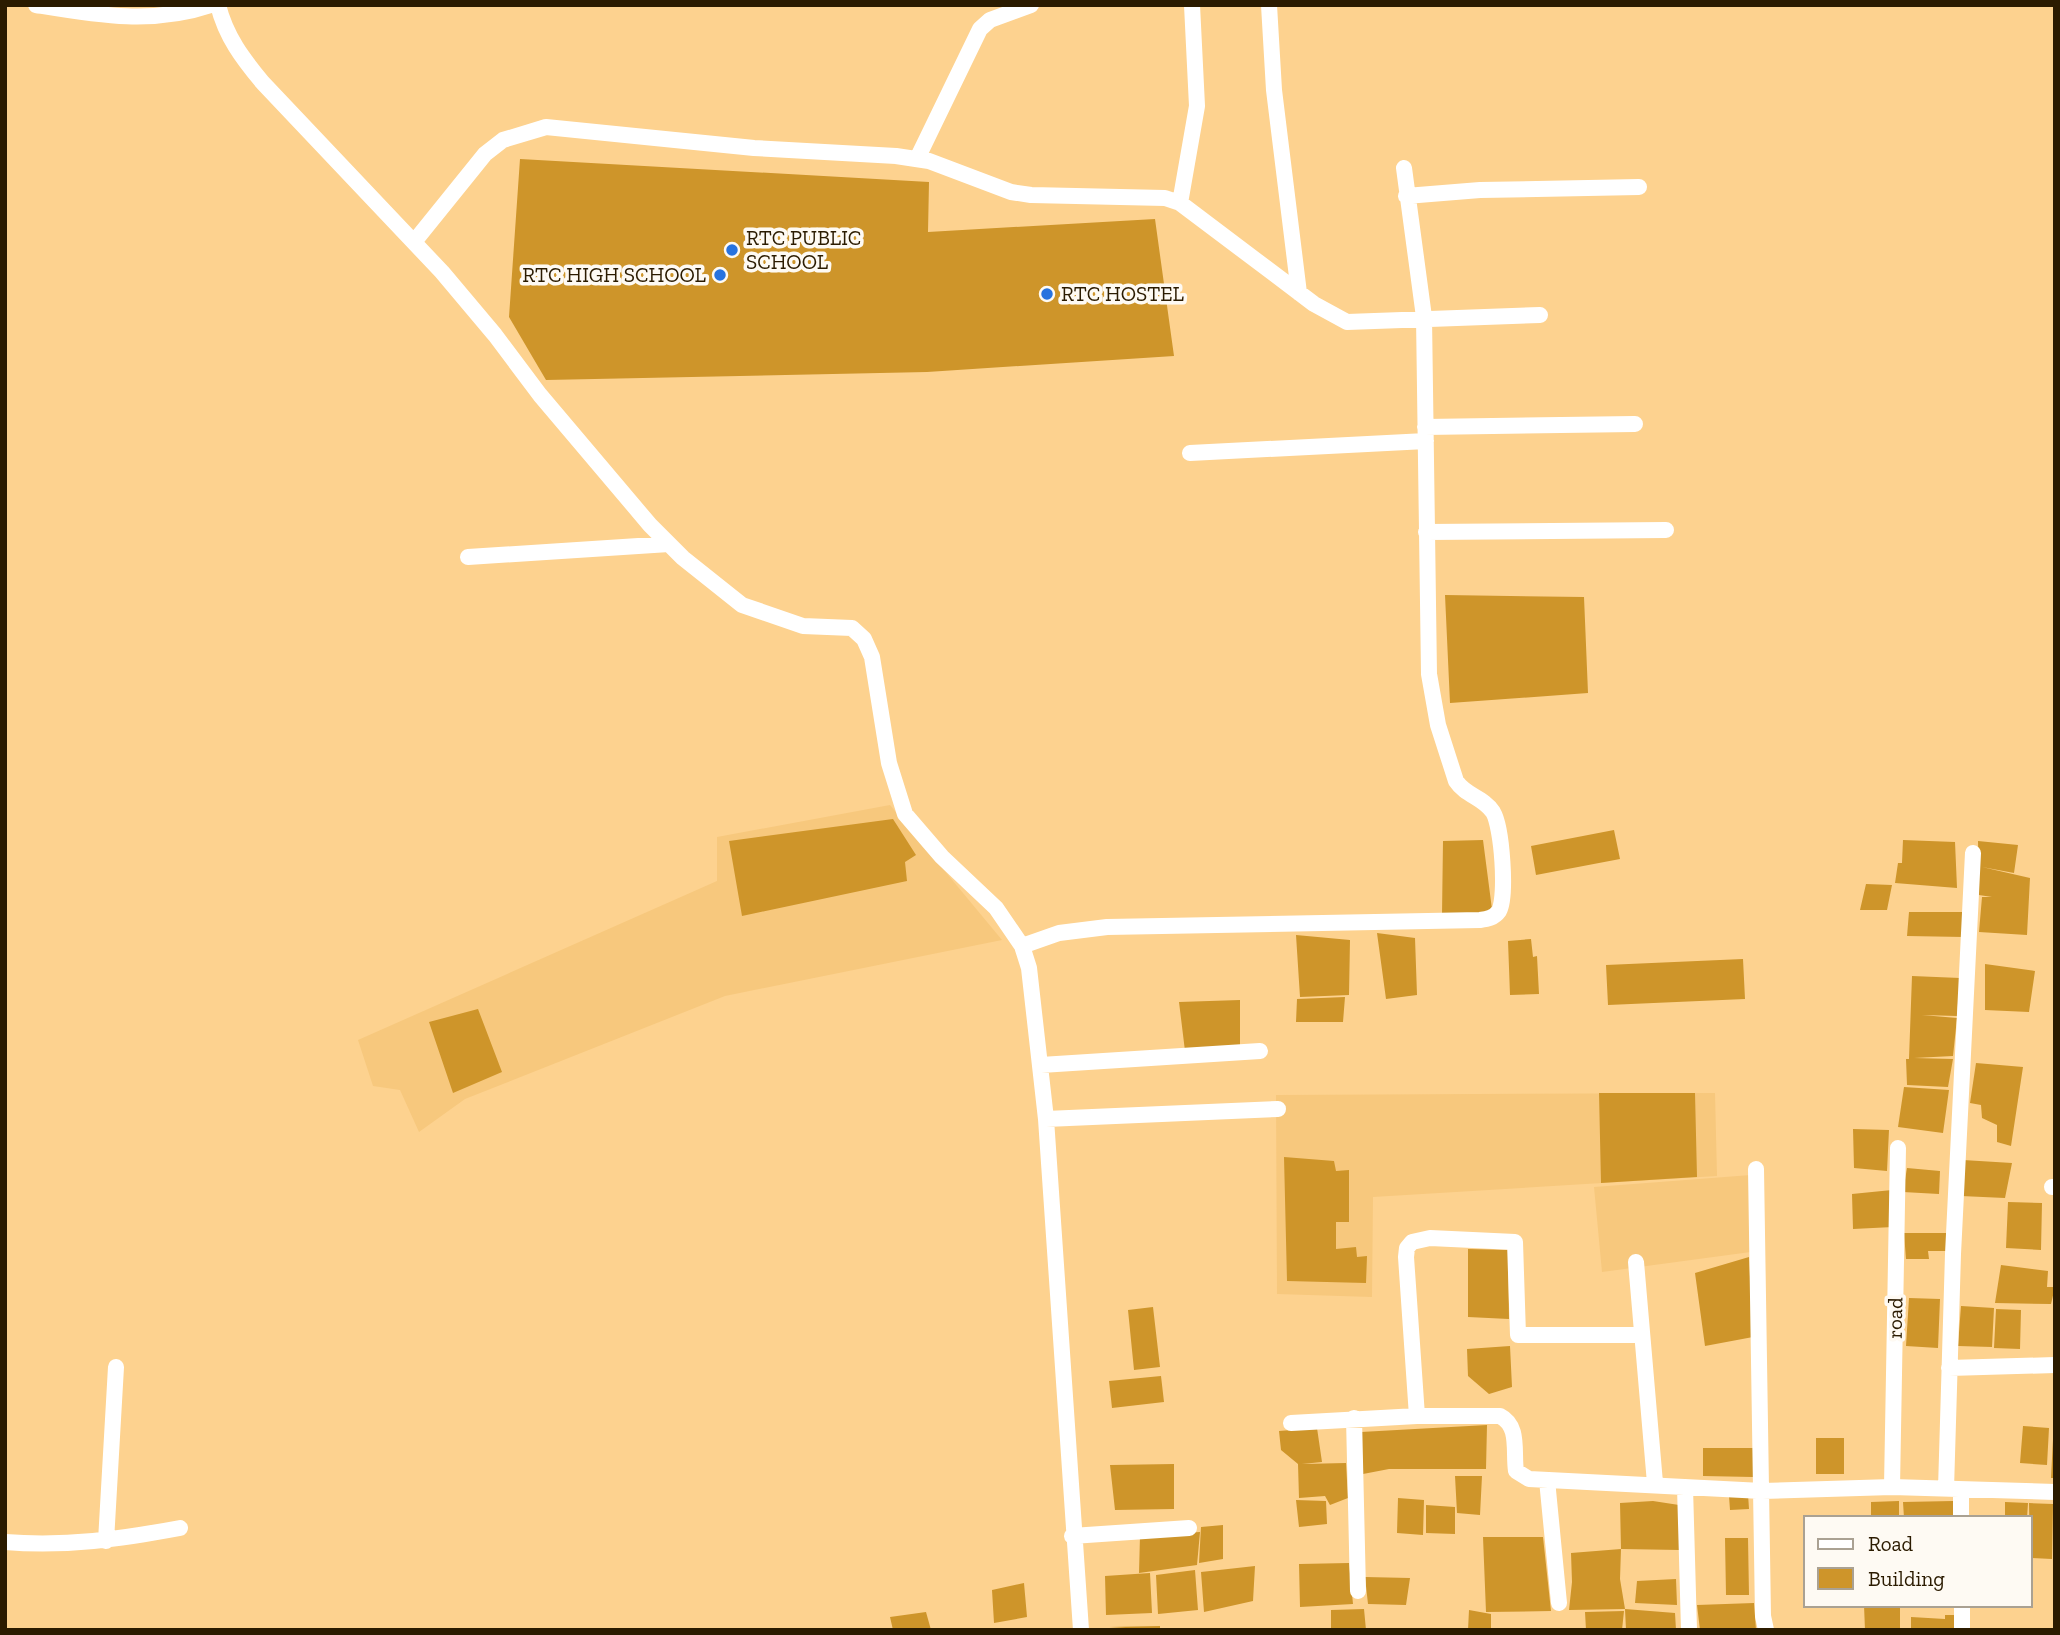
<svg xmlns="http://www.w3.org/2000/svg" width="2060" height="1635" font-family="'Zilla Slab',serif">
	<rect width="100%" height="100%" fill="#fdd28f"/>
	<path fill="#f7c87d" d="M 890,805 L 1002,940 L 725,996 L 465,1099 L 419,1132 L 400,1090 L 373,1086 L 358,1040 L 717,881 L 717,837 Z
		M 1715,1093 L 1717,1176 L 1373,1197 L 1372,1297 L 1277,1294 L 1276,1095 Z
		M 1751,1175 L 1758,1251 L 1602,1272 L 1594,1187 Z"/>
	<path fill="#ce952a" d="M 520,159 L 929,182 L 928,232 L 1155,219 L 1174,356 L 927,372 L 546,380 L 509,317 Z
		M 1445,595 L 1584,597 L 1588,693 L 1450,703 Z
		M 893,819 L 916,855 L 905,862 L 907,881 L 742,916 L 729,841 Z
		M 1614,830 L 1620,859 L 1536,875 L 1531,846 Z
		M 1483,840 L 1493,917 L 1442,915 L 1443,841 Z
		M 1903,840 L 1955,842 L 1957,888 L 1895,883 L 1898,863 L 1902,863 Z
		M 1978,841 L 2018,845 L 2014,873 L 1982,867 L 2030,878 L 2027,935 L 1979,932 L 1982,897 L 1992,897 L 1979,895 Z
		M 1866,884 L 1892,885 L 1887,910 L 1860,910 Z
		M 1909,912 L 1965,912 L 1964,937 L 1907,936 Z
		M 1377,933 L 1415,938 L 1417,995 L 1386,999 Z
		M 1296,935 L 1350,940 L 1349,995 L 1300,997 Z
		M 1531,939 L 1533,957 L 1537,956 L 1539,994 L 1510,995 L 1508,941 Z
		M 1743,959 L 1745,999 L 1608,1005 L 1606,965 Z
		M 1985,964 L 2035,971 L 2029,1012 L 1985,1010 Z
		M 1912,976 L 1960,978 L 1957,1016 L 1922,1015 L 1957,1018 L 1953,1056 L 1914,1058 L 1953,1059 L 1948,1087 L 1907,1085 L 1906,1059 L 1909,1059 Z
		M 1345,997 L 1343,1022 L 1296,1022 L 1297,999 Z
		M 1240,1000 L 1240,1048 L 1185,1051 L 1179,1002 Z
		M 478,1009 L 502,1072 L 453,1093 L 429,1022 Z
		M 1976,1063 L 2023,1067 L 2011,1146 L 1997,1142 L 1997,1125 L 1982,1118 L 1981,1105 L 1970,1103 Z
		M 1904,1087 L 1949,1090 L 1943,1133 L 1898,1127 Z
		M 1599,1093 L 1695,1093 L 1697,1177 L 1601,1183 Z
		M 1853,1129 L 1889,1130 L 1887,1171 L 1854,1168 Z
		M 1284,1157 L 1334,1161 L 1336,1171 L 1349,1170 L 1349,1222 L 1336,1222 L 1336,1249 L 1356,1247 L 1357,1257 L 1367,1256 L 1366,1283 L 1287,1281 Z
		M 1963,1160 L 2012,1163 L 2005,1198 L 1961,1196 Z
		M 1907,1168 L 1940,1171 L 1939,1194 L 1903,1192 Z
		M 1892,1190 L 1893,1227 L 1853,1229 L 1852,1194 Z
		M 2008,1202 L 2042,1203 L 2041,1250 L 2006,1248 Z
		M 1904,1233 L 1947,1233 L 1947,1251 L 1928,1251 L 1929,1259 L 1906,1259 Z
		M 1468,1249 L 1508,1250 L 1509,1319 L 1468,1317 Z
		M 1749,1257 L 1753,1337 L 1705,1346 L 1695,1273 Z
		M 2001,1265 L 2048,1271 L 2047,1287 L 2055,1287 L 2051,1304 L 1995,1303 Z
		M 1909,1298 L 1940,1299 L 1938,1348 L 1906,1346 Z
		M 1961,1306 L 1994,1308 L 1992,1347 L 1958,1346 Z
		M 1153,1307 L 1160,1367 L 1134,1370 L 1128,1310 Z
		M 1996,1309 L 2021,1310 L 2020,1349 L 1994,1348 Z
		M 1510,1346 L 1512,1387 L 1489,1394 L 1468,1376 L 1467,1349 Z
		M 1161,1376 L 1164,1402 L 1112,1408 L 1109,1381 Z
		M 1487,1425 L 1486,1469 L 1389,1469 L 1363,1474 L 1361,1432 Z
		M 2023,1426 L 2049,1428 L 2047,1465 L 2020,1463 Z
		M 1317,1428 L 1322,1462 L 1302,1464 L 1346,1463 L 1348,1498 L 1330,1505 L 1325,1496 L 1299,1498 L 1298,1464 L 1281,1450 L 1279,1431 Z
		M 1816,1438 L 1844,1438 L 1844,1474 L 1816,1474 Z
		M 2053,1439 L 2055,1440 L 2055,1478 L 2051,1478 Z
		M 1703,1448 L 1754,1448 L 1753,1477 L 1703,1476 Z
		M 1174,1464 L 1174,1509 L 1115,1510 L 1110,1465 Z
		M 1455,1476 L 1482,1476 L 1480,1515 L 1457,1513 Z
		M 1748,1494 L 1749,1509 L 1730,1510 L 1729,1496 Z
		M 1398,1498 L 1424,1500 L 1423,1535 L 1397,1533 Z
		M 1296,1500 L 1326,1501 L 1327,1524 L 1299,1527 Z
		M 1653,1501 L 1679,1505 L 1680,1550 L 1621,1549 L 1620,1503 Z
		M 1899,1501 L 1899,1518 L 1871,1518 L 1871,1502 Z
		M 1953,1501 L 1953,1518 L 1904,1518 L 1903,1502 Z
		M 2005,1502 L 2028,1503 L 2027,1518 L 2005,1518 Z
		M 2029,1503 L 2053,1504 L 2052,1559 L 2030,1558 Z
		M 1426,1505 L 1455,1507 L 1455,1534 L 1426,1533 Z
		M 1223,1525 L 1223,1559 L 1199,1563 L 1201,1527 Z
		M 1200,1532 L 1197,1565 L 1139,1573 L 1140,1536 Z
		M 1483,1537 L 1543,1537 L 1551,1611 L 1486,1612 Z
		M 1725,1538 L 1748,1538 L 1749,1595 L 1726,1595 Z
		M 1621,1549 L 1620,1579 L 1625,1609 L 1569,1610 L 1572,1582 L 1571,1553 Z
		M 1349,1563 L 1353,1604 L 1300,1607 L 1299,1564 Z
		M 1255,1566 L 1253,1601 L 1204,1612 L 1201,1572 Z
		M 1195,1570 L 1198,1610 L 1158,1614 L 1156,1575 Z
		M 1150,1573 L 1152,1613 L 1106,1615 L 1105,1576 Z
		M 1365,1577 L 1410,1578 L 1406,1605 L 1368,1604 Z
		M 1676,1579 L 1677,1605 L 1635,1603 L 1637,1581 Z
		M 1024,1583 L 1027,1617 L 994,1623 L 992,1590 Z
		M 1754,1603 L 1756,1630 L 1700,1630 L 1697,1605 Z
		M 1864,1605 L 1900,1605 L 1900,1630 L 1865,1630 Z
		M 1364,1609 L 1366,1630 L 1331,1630 L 1331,1610 Z
		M 1625,1609 L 1675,1613 L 1676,1630 L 1626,1630 Z
		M 1469,1610 L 1491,1614 L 1491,1630 L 1468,1630 Z
		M 1624,1611 L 1622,1630 L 1586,1630 L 1585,1612 Z
		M 926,1612 L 931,1630 L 893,1630 L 890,1617 Z
		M 1945,1615 L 1956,1615 L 1956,1630 L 1911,1630 L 1911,1617 L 1945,1619 Z
		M 1160,1626 L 1160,1630 L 1109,1627 Z"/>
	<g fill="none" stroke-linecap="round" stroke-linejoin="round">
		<path stroke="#fff" stroke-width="16" d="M 36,5 C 97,15 152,25 211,5
			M 218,5 C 226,37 243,59 263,83 L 442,272 L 495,335 L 540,395 L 650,525 L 683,558 L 742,605 L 803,626 L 852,628 L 864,639 L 872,657 L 889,763 L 905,814 L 942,857 L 996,908 L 1022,946 L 1029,968 L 1046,1119 L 1081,1630
			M 1269,5 L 1274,90 L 1299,293
			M 917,159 L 980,29 L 990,20 L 1031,5
			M 1406,196 L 1480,190 L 1639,187
			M 1180,203 L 1197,106 L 1192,5
			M 414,242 L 485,154 L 503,140 L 546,127 L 754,148 L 896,156 L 929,161 L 1011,192 L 1031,195 L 1165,198 L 1180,203 L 1314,304 L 1347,322 L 1540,315
			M 1425,427 L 1635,424
			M 1190,453 L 1426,441
			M 1426,532 L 1666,530
			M 468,557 L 669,544
			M 1022,946 L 1059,933 L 1107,927 L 1480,920 C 1487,919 1494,918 1499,911 C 1507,896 1502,827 1493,812 C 1483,797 1466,796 1456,781 L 1438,725 L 1429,674 L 1424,317 L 1404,168
			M 1041,1065 L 1260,1051
			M 1046,1119 L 1278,1109
			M 1756,1169 L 1763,1616 L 1766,1630
			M 2052,1187 L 2055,1187
			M 1636,1262 L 1655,1483
			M 1949,1368 L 2055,1365
			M 1417,1416 L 1406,1257 L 1407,1248 L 1412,1242 L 1430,1238 L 1515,1242 L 1518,1335 L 1640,1335
			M 1354,1418 L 1358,1591
			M 1291,1423 L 1417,1416 L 1500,1416 C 1520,1426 1513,1452 1516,1471 L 1529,1479 L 1762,1491 L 1892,1487 L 2055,1492
			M 1547,1480 L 1559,1603
			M 1685,1487 L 1689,1630
			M 1892,1487 L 1898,1148
			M 1946,1489 L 1953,1254 L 1973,853
			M 1961,1490 L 1961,1518
			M 1072,1536 L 1189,1528
			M 106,1541 L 116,1367
			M 5,1542 C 66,1547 121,1539 180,1528
			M 1962,1605 L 1962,1630"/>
	</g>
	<g fill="#2873df" stroke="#fefaf3" stroke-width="2.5">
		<circle cx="732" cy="250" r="7"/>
		<circle cx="720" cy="275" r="7"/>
		<circle cx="1047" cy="294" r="7"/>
	</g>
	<g text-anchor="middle" stroke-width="7" stroke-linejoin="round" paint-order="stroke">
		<g font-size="21" fill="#2b1b00" stroke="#fefaf3" text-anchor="start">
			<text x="746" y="245">RTC PUBLIC<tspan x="746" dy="24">SCHOOL</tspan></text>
			<text x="706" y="282" text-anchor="end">RTC HIGH SCHOOL</text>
			<text x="1061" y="301">RTC HOSTEL</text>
		</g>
		<g font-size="21" fill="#2b1b00" stroke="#fefaf3">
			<text transform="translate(1895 1318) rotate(-89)" y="7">road</text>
		</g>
	</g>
	<rect width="2060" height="1635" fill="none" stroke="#2b1b00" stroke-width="14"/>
	<rect x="1804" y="1516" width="228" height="91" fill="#fefaf3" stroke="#aaa192" stroke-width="2"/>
	<rect x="1818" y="1539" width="35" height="10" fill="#ffffff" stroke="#aaa192" stroke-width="2"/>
	<text x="1868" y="1551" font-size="21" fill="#2b1b00">Road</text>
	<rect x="1818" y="1568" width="35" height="21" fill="#ce952a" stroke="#aaa192" stroke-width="2"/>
	<text x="1868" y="1586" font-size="21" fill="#2b1b00">Building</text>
</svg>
